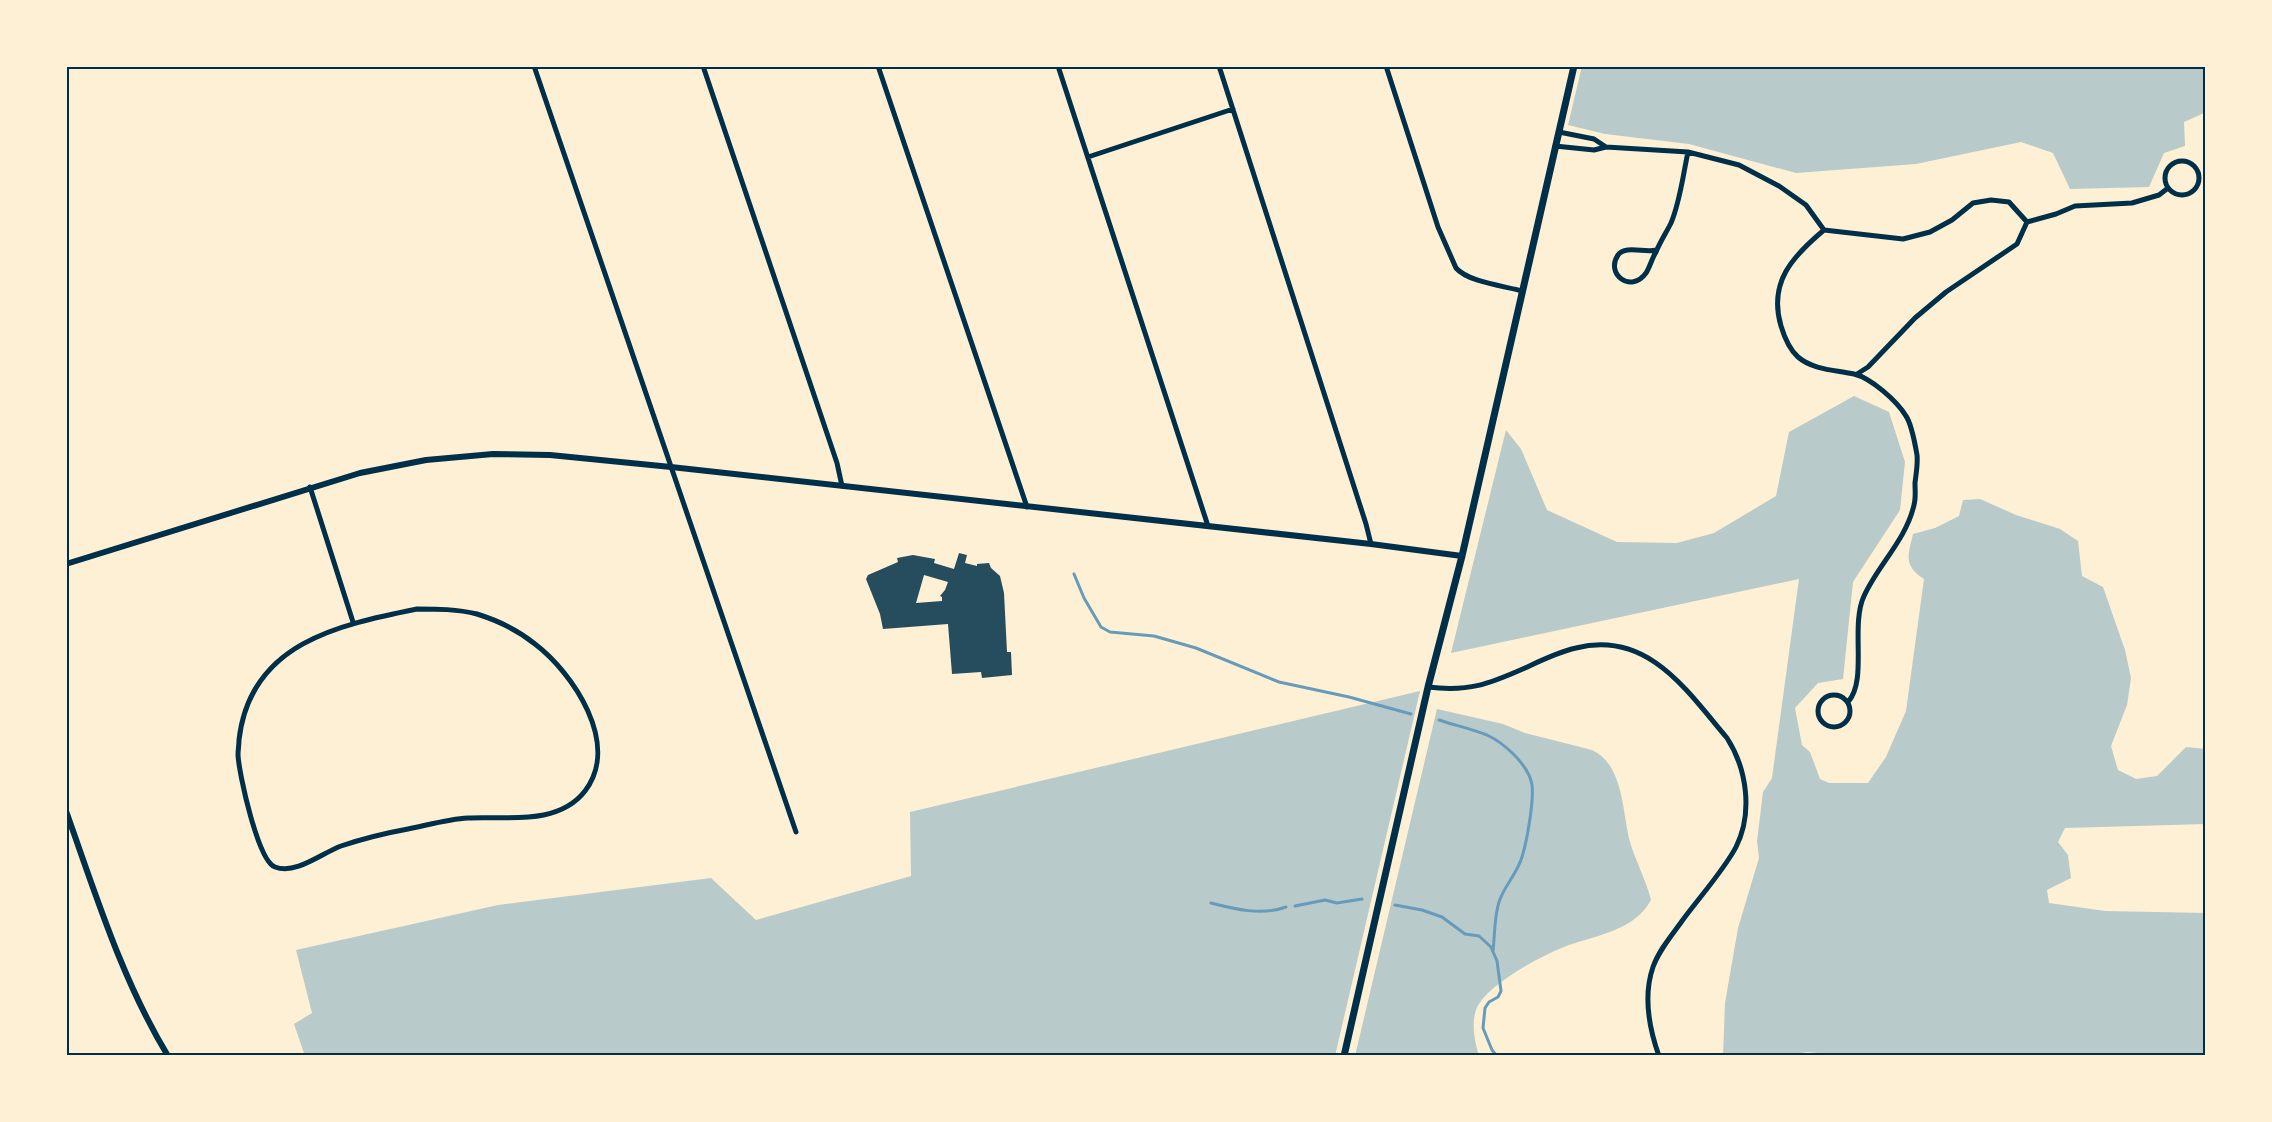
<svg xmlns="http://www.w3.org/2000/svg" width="2272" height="1122" font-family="Quicksand,sans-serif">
	<rect width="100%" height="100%" fill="#fdf0d5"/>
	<path fill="#b9caca" d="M 1582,66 L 2206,66 L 2206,112 L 2184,122 L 2185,146 L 2164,153 L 2149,187 L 2070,189 L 2053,153 L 2021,142 L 1916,164 L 1796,173 L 1689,144 L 1605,134 L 1568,125 Z
		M 1854,396 L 1889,412 L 1905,462 L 1900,510 L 1853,582 L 1843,679 L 1818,683 L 1795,708 L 1802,745 L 1810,752 L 1820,779 L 1829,783 L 1868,783 L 1886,757 L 1906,711 L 1924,579 C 1903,565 1908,556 1913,534 L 1935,528 L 1959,516 L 1963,500 L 1980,499 L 2016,515 L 2060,529 L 2078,541 L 2082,576 L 2103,587 L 2125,650 L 2131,678 L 2127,705 L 2111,746 L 2118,770 L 2136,779 L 2157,776 L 2186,747 L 2206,749 L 2206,824 L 2065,828 L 2058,842 L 2068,855 L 2071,878 L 2047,890 L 2049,903 L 2105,911 L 2206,913 L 2206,1056 L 1843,1056 L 1808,1052 L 1783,1056 L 1723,1056 L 1725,1003 L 1738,928 L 1759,858 L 1757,841 L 1763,792 L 1772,778 L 1799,579 L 1451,653 L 1506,430 L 1521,449 L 1547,510 L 1617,542 L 1677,543 L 1714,533 L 1776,496 L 1789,432 Z
		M 1420,691 L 1335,1056 L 305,1056 L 294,1024 L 312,1013 L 296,950 L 498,905 L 711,878 L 756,920 L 911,876 L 910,812 Z
		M 1437,709 L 1503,724 L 1525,733 L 1592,750 C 1624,765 1622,812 1630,842 C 1636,862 1646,880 1651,900 C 1635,930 1598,935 1569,945 C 1544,954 1485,985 1476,1010 C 1471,1025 1475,1042 1479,1056 L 1355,1056 Z"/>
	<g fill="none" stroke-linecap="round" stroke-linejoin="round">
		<path stroke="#669bbc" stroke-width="3" d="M 1074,574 L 1084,598 L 1101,627 L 1110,632 L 1154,636 L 1196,648 L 1279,682 L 1349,697 L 1411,714
			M 1439,720 C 1454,725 1472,729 1487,735 C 1504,743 1529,765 1532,785 C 1534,801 1527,841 1522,857 C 1517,874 1504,886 1499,902 C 1494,918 1495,934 1493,951
			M 1211,903 C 1234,909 1262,916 1286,907
			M 1395,905 L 1422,910 L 1442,917 L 1465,934 L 1479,936 L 1491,947 L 1497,961 L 1501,991 L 1498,997 L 1489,1002 L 1485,1008 L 1483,1028 L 1492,1050 L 1497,1056
			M 1295,906 L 1325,900 L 1337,903 L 1362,899"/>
	</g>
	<path fill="#264d5e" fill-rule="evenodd" d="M 959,553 L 967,555 L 965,563 L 977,566 L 977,564 L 989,563 L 991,568 L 1000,576 L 1004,593 L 1007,652 L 1011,652 L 1012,675 L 982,678 L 981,672 L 952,674 L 948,624 L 883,629 L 880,614 L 866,579 L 868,575 L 898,562 L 897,558 L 913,555 L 935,559 L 934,563 L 954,569 ZM 924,575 L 948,582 L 945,590 L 940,596 L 942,597 L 942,601 L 916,603 Z"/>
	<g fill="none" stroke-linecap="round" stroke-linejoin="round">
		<path stroke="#003049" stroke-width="5" d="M 534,66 L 796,832
			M 703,66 L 837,463 L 842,486
			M 878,66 L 1027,507
			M 1058,66 L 1208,526
			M 1219,66 L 1366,524 L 1371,544
			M 1386,66 L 1438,227 L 1456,268 C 1468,282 1504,286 1522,291
			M 1559,132 L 1594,139 L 1606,147
			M 1555,146 L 1594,150 L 1606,147 L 1688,152 L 1739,165 L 1779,186 L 1806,205 L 1824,230
			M 1088,157 L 1233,109
			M2165 178a17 17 0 1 1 34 0a17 17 0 1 1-34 0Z
			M 2027,222 L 2056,214 L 2075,206 L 2132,203 L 2159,195 L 2168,188
			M 1656,250 C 1645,253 1625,245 1618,255 C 1605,274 1631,294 1646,273 C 1650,267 1652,258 1656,252 C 1660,242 1666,233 1671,223 C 1680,202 1683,175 1688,152
			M 310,487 L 353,622
			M 417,609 C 437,609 457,609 477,614 C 496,620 519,631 535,644 C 573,673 621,744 585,791 C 558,826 506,816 468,818 C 448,819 428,825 408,829 C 386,833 362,839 341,846 C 322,853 296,875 275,867 C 258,861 239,774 238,755 C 238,750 239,745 239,740 C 250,643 338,625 417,609 Z
			M 1428,687 C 1469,692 1489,684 1525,668 C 1542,660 1558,652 1576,648 C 1648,630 1687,691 1727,738 C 1747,769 1753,813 1736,847 C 1724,870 1698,899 1682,921 C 1672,935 1659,950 1653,967 C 1643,996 1649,1028 1659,1056
			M1818 711a16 16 0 1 1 32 0a16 16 0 1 1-32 0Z
			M 1848,702 C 1868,680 1850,626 1864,596 C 1878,565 1906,540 1914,505 C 1916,498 1915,490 1915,483 C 1916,474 1918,464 1917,455 C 1915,444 1912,425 1906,416 C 1897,401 1871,378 1854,374 C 1836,370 1813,370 1798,357 C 1789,349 1784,336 1781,326 C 1768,282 1793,256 1824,230 L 1903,239 L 1930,232 L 1952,220 L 1973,203 L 1991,200 L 2009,202 L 2027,222 L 2017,244 L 1946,292 L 1915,318 L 1868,367 L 1857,374"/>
		<path stroke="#003049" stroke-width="6" d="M 66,564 L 360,473 L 426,460 L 493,454 L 550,455 L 671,467 L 1371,544 L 1462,556
			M 66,811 C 96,895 122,980 168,1056"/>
		<path stroke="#003049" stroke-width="7" d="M 1344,1056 L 1428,687 L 1462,556 L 1574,66"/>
	</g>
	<rect width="2272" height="1122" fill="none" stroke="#fdf0d5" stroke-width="135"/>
	<rect x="68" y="68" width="2136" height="986" fill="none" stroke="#003049" stroke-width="2"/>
</svg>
